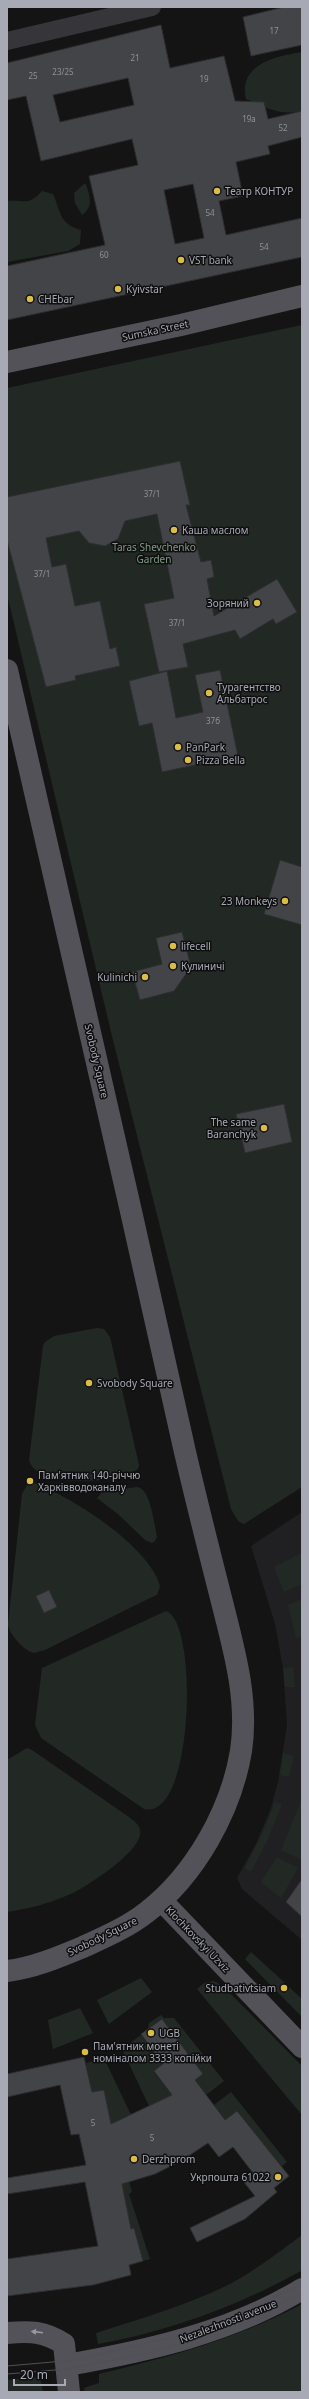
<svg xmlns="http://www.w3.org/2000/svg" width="309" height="2399" font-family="'Noto Sans',sans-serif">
	<rect width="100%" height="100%" fill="#141415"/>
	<path fill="#202022" d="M 302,1512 L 302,1940 L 242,1889 L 237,1878 L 256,1844 L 271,1808 L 278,1782 L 287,1725 L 283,1668 L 275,1624 L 251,1546 Z"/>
	<path fill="#222924" d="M 302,52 L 302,111 C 279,116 267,108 246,99 C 238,64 276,56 302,52 Z
		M 85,183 C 90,194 94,207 82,215 L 75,203 L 74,193 Z
		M 42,191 L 53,194 C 61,212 59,224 81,230 L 80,244 L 68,251 L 7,262 L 7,201 C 25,199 27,207 42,191 Z
		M 302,325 L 302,1487 L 244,1524 L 238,1521 L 231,1509 L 111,1032 L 7,594 L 7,388 Z
		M 97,1328 L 104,1329 L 110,1337 L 139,1465 L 138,1469 C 118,1484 36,1489 29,1460 L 43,1346 L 45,1342 L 54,1336 Z
		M 34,1483 C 72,1497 149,1546 160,1586 L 157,1595 L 150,1598 L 45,1650 L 34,1653 C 25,1652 8,1633 8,1624 L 22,1494 L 27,1485 Z
		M 137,1487 C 151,1489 154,1524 157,1537 L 155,1541 L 152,1543 L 145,1540 L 119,1515 L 97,1498 L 102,1492 Z
		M 302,1553 L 302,1584 L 284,1592 L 274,1567 Z
		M 302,1599 L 302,1636 L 296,1638 L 288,1605 Z
		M 166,1611 C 199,1621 194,1822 144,1809 L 41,1738 L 35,1725 L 42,1668 Z
		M 293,1667 L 295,1687 L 285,1687 L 283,1668 Z
		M 27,1748 L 32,1750 L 129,1817 C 135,1822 141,1825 140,1834 C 139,1853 83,1890 66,1896 C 47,1904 27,1909 7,1912 L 7,1760 Z
		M 283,1753 L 294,1756 L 289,1777 L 280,1775 Z
		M 301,1801 L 302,1802 L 302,1860 L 281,1850 Z
		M 275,1802 L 282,1804 L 268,1839 L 251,1872 L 245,1868 L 264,1830 Z
		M 277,1857 L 298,1868 L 281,1898 L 261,1882 Z
		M 251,1952 L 285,1983 L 280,1989 L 284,1993 L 289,1987 L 302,1999 L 302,2017 L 245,1959 Z
		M 141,1978 L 152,1992 L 109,2024 L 97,2000 Z
		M 214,1981 L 223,1986 L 302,2066 L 302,2115 L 197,1989 L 204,1983 Z
		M 80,2008 L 93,2033 L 53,2049 L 48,2020 Z
		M 161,2015 L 164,2018 L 174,2018 L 224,2081 L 206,2095 L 195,2080 L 203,2074 L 162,2019 L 148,2029 L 149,2023 Z
		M 141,2035 L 163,2064 L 154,2072 L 176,2101 L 149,2106 L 122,2049 Z
		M 104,2058 L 131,2115 L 122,2119 L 124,2127 L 112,2132 L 104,2090 L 92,2092 L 86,2063 Z
		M 231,2092 L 287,2162 L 281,2167 L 237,2111 L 225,2120 L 214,2105 Z
		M 129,2181 L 132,2192 L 129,2194 L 150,2259 L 143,2261 L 134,2228 L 121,2231 L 115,2209 L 127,2207 L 122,2183 Z
		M 302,2235 L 302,2271 L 299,2272 C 235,2307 170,2331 98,2344 L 96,2333 C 140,2319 184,2306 226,2286 C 253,2272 278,2253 302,2235 Z
		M 302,2304 L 302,2392 L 85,2392 L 84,2388 L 99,2383 L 99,2374 C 171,2357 236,2339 302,2304 Z
		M 40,2377 L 43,2392 L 7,2392 L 7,2380 Z"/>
	<path fill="#434448" stroke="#2e2e31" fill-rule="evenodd" d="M 284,7 L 302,7 L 302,45 L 251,56 L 243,17 Z
		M 161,25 L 170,68 L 224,56 L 235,101 L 264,102 L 268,119 L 302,111 L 302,137 L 268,146 L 270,154 L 236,162 L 243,196 L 219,201 L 226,235 L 302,218 L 302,257 L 7,320 L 7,266 L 105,245 L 89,176 L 138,165 L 132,139 L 41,161 L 26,96 L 7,100 L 7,63 ZM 128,78 L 134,105 L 60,122 L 53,95 ZM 193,184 L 204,238 L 175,244 L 164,190 Z
		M 180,461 L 190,505 L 186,505 L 201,562 L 211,560 L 213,570 L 214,577 L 207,579 L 214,616 L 277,579 L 297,612 L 276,624 L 273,619 L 240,639 L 235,630 L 183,644 L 188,667 L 159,672 L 144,604 L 174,598 L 157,514 L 125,521 L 118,539 L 105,546 L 89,543 L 79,531 L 46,538 L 52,567 L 66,564 L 75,606 L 100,601 L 110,649 L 116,647 L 120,666 L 75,676 L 76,680 L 46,687 L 7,540 L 7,497 Z
		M 220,670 L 238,756 L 162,772 L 152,723 L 139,726 L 129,681 L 167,671 L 176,718 L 203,712 L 195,675 Z
		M 280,860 L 302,867 L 302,925 L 264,914 Z
		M 182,932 L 191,967 L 174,991 L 140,1000 L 132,972 L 162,964 L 156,938 Z
		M 284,1104 L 292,1142 L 245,1153 L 236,1114 Z
		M 49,1590 L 57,1607 L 44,1613 L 36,1596 Z
		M 302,1879 L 302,1917 L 286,1902 Z
		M 162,2019 L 203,2074 L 195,2080 L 225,2120 L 237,2111 L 289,2176 L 274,2188 L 277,2192 L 245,2219 L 197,2242 L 190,2228 L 255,2196 L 243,2181 L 253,2173 L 233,2147 L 219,2157 L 208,2143 L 181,2161 L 155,2174 L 122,2184 L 131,2229 L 134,2228 L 143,2261 L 129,2265 L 131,2275 L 93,2285 L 7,2296 L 7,2259 L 98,2246 L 85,2182 L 7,2194 L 7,2178 L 86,2165 L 79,2134 L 71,2135 L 60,2085 L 7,2097 L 7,2074 L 84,2057 L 92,2092 L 104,2090 L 111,2124 L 172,2095 L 154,2071 L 163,2064 L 141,2034 Z"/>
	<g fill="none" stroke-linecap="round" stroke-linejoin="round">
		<path stroke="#35353a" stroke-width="18" d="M 7,41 L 152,7"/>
		<path stroke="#525258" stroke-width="22" d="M 7,362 L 181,325 L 302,296
			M 7,670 C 67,930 127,1191 185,1452 C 196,1499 208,1547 220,1594 C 233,1646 249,1698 241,1751 C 231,1811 195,1875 147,1912 C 128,1927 105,1937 83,1947 C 59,1957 33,1968 7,1971
			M 161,1900 L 302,2047
			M 7,2333 C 30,2331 44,2331 64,2344 L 69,2392
			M 67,2365 C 147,2351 232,2332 302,2289"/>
		<path stroke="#505156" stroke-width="1" d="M 7,2366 L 75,2360 L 190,2333 L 229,2319 L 302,2284
			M 7,2374 L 67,2369 L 145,2354 L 193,2340 L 232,2325 L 302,2293"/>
	</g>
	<defs><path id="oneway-solid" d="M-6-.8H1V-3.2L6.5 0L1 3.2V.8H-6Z"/></defs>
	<use fill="#9698a2" href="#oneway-solid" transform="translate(37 2332) rotate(-173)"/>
	<g fill="#dabc47" stroke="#0f0f10" stroke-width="1.5">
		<circle cx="217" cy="191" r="4"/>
		<circle cx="181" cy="260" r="4"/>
		<circle cx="118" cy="289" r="4"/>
		<circle cx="30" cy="299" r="4"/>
		<circle cx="174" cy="530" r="4"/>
		<circle cx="257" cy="603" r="4"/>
		<circle cx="209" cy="693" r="4"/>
		<circle cx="178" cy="747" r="4"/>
		<circle cx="188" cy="760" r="4"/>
		<circle cx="285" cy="901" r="4"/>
		<circle cx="173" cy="946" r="4"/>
		<circle cx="173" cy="966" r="4"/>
		<circle cx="145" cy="977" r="4"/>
		<circle cx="264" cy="1128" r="4"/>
		<circle cx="89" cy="1383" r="4"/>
		<circle cx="30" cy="1481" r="4"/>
		<circle cx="284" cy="1988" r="4"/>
		<circle cx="151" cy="2033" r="4"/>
		<circle cx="85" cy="2052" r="4"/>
		<circle cx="134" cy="2159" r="4"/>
		<circle cx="278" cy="2177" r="4"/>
	</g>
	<g text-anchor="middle" stroke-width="3" stroke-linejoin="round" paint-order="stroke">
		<g font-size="8" fill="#8e9099">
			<text x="274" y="34">17</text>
			<text x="135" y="61">21</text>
			<text x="63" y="75">23/25</text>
			<text x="33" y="79">25</text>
			<text x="204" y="82">19</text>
			<text x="249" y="122">19а</text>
			<text x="283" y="131">52</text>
			<text x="210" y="216">54</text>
			<text x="264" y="250">54</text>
			<text x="104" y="258">60</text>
			<text x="152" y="497">37/1</text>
			<text x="42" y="577">37/1</text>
			<text x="177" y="626">37/1</text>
			<text x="213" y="724">37б</text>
			<text x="93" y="2126">5</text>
			<text x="152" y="2141">5</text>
		</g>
		<g font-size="10" fill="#a7a9b4" stroke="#0f0f10" text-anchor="start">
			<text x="225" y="195">Театр КОНТУР</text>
			<text x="189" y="264">VST bank</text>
			<text x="126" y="293">Kyivstar</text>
			<text x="38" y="303">CHEbar</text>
			<text x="182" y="534">Каша маслом</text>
			<text x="249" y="607" text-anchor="end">Зоряний</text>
			<text x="217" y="691">Турагентство<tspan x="217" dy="12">Альбатрос</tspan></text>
			<text x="186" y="751">PanPark</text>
			<text x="196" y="764">Pizza Bella</text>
			<text x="277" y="905" text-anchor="end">23 Monkeys</text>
			<text x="181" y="950">lifecell</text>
			<text x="181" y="970">Кулиничі</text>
			<text x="137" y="981" text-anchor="end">Kulinichi</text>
			<text x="256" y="1126" text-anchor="end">The same<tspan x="256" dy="12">Baranchyk</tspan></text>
			<text x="97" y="1387">Svobody Square</text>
			<text x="38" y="1479">Пам'ятник 140-річчю<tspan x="38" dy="12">Харківводоканалу</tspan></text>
			<text x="276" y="1992" text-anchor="end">Studbativtsiam</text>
			<text x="159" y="2037">UGB</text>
			<text x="93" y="2050">Пам'ятник монеті<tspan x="93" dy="12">номіналом 3333 копійки</tspan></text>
			<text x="142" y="2163">Derzhprom</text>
			<text x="270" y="2181" text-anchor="end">Укрпошта 61022</text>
		</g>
		<g font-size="10" fill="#a7a9b4" stroke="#0f0f10">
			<text transform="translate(155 330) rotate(-12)" y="4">Sumska Street</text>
			<text transform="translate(97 1061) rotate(77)" y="4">Svobody Square</text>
			<text transform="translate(102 1936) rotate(-26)" y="4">Svobody Square</text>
			<text transform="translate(198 1939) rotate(46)" y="4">Klochkovskyi Uzviz</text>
			<text transform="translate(228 2321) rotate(-21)" y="4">Nezalezhnosti avenue</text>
		</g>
		<g font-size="10" fill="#809c86" stroke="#0f0f10">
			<text x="154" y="551">Taras Shevchenko<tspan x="154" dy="12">Garden</tspan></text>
		</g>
	</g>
	<rect width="309" height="2399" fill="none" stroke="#a7a9b4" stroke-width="16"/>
	<path d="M14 2379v6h51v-6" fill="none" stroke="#a7a9b4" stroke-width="2"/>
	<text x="20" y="2379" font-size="12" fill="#a7a9b4" stroke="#0f0f10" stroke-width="3" paint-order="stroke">20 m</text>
</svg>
